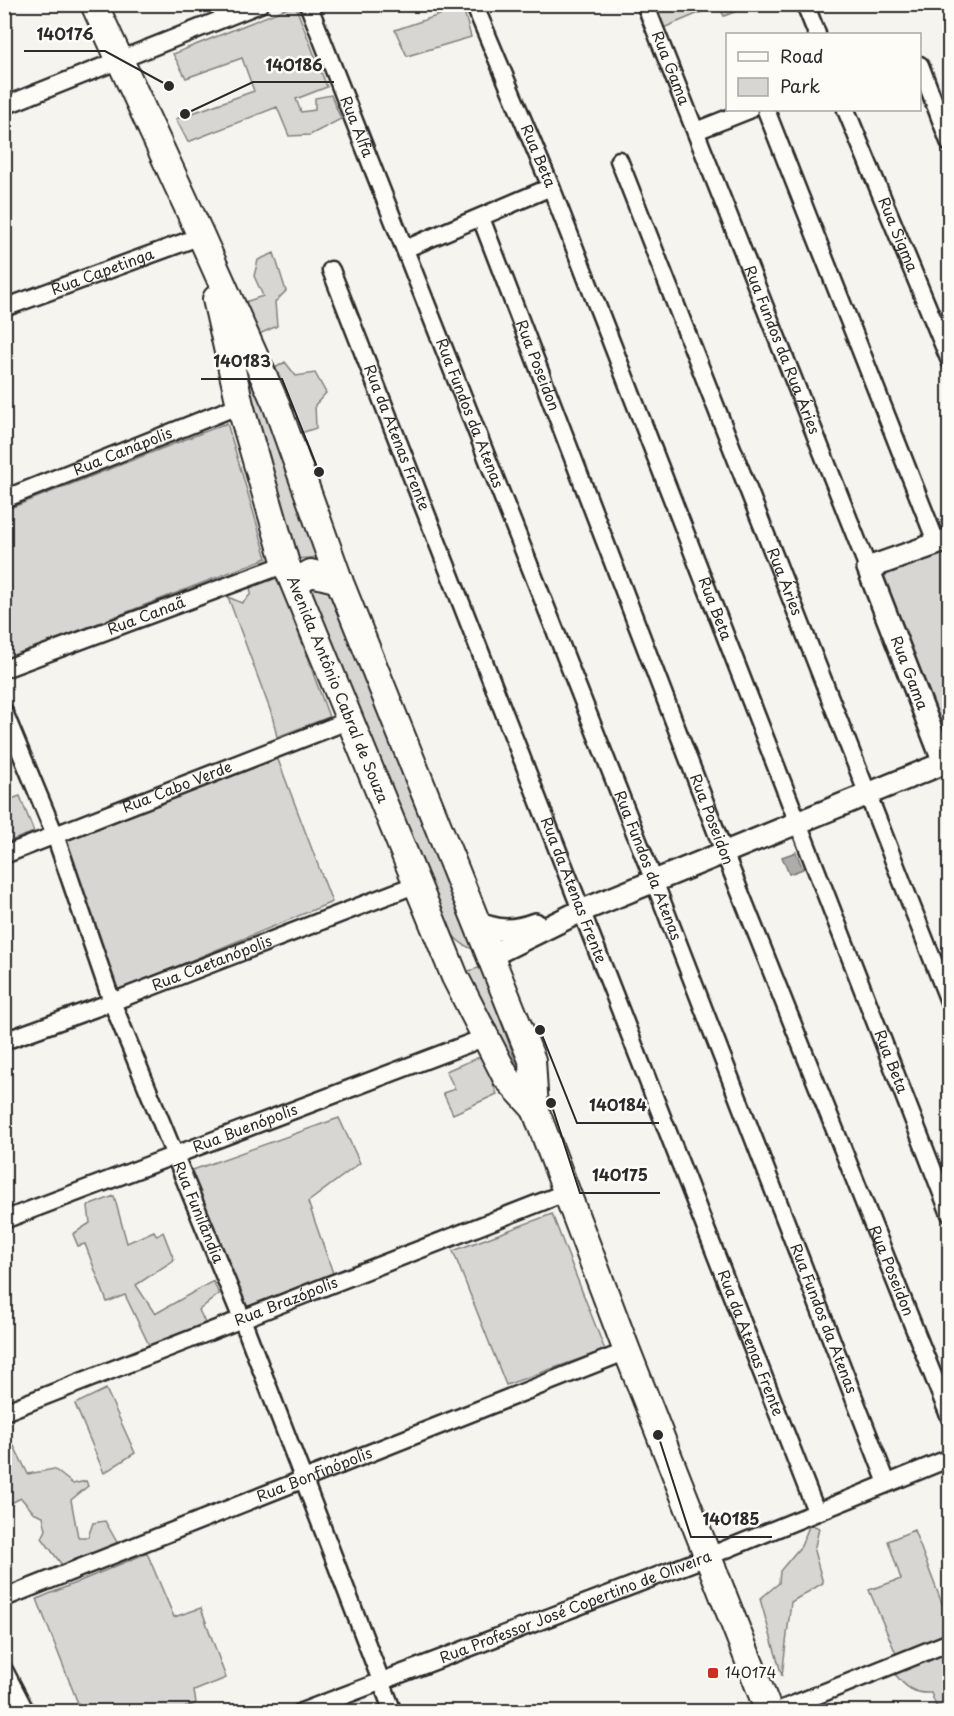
<svg xmlns="http://www.w3.org/2000/svg" width="954" height="1716" font-family="'Playpen Sans',sans-serif">
	<rect width="100%" height="100%" fill="#f5f4ef"/>
	<filter id="ink" filterUnits="userSpaceOnUse"><feTurbulence type="fractalNoise" baseFrequency=".0167" numOctaves="2"/><feDisplacementMap in="SourceGraphic" scale="12" xChannelSelector="R" yChannelSelector="G"/><feConvolveMatrix kernelMatrix="1 2 1 2 8 2 1 2 1" color-interpolation-filters="sRGB"/></filter>
	<g filter="url(#ink)">
		<path fill="#d7d6d2" stroke="#81807e" stroke-width="1.5" d="M 295,5 L 327,87 L 296,99 L 301,112 L 315,110 L 315,98 L 331,95 L 341,119 L 310,135 L 289,136 L 277,107 L 188,142 L 176,119 L 254,91 L 242,58 L 186,78 L 173,54 Z
			M 650,5 L 752,5 L 724,16 L 718,5 L 661,29 Z
			M 463,7 L 471,37 L 407,56 L 395,30 Z
			M 274,253 L 286,291 L 275,302 L 277,326 L 255,336 L 242,303 L 263,296 L 254,276 L 258,260 Z
			M 224,302 L 320,557 L 296,559 Z
			M 285,362 L 296,376 L 315,373 L 326,393 L 315,405 L 316,428 L 295,435 L 270,371 Z
			M 227,423 L 267,558 L 5,659 L 5,510 Z
			M 949,551 L 949,751 L 880,577 Z
			M 277,574 L 329,717 L 277,737 L 272,715 L 228,597 L 242,603 L 251,594 L 250,586 Z
			M 314,582 L 325,584 L 385,724 L 473,949 C 454,943 447,927 437,911 L 309,588 Z
			M 277,757 L 332,902 L 115,992 L 65,839 Z
			M 20,796 L 34,832 L 5,843 L 5,801 Z
			M 481,967 L 526,1090 L 466,972 Z
			M 482,1056 L 497,1094 L 453,1114 L 443,1093 L 455,1089 L 446,1071 Z
			M 339,1118 L 360,1163 L 308,1202 L 333,1273 L 246,1311 L 190,1171 Z
			M 114,1196 L 127,1243 L 154,1231 L 157,1236 L 163,1232 L 174,1260 L 136,1285 L 155,1314 L 213,1281 L 219,1294 L 199,1310 L 207,1327 L 150,1347 L 125,1295 L 107,1302 L 85,1244 L 78,1246 L 73,1234 L 90,1223 L 88,1206 Z
			M 552,1214 L 605,1350 L 506,1385 L 453,1251 Z
			M 106,1389 L 135,1453 L 104,1473 L 75,1404 Z
			M 4,1437 L 14,1446 L 28,1474 L 54,1469 L 73,1484 L 86,1481 L 88,1486 L 71,1500 L 78,1537 L 88,1537 L 93,1523 L 105,1521 L 118,1544 L 62,1565 L 42,1538 L 46,1530 L 43,1516 L 33,1512 L 21,1498 L 5,1506 Z
			M 810,1524 L 819,1528 L 814,1551 L 823,1583 L 791,1602 L 782,1676 L 760,1599 L 779,1583 L 780,1571 L 801,1546 Z
			M 914,1530 L 949,1622 L 949,1635 L 897,1656 L 869,1590 L 901,1579 L 888,1541 Z
			M 147,1553 L 174,1617 L 201,1608 L 226,1678 L 194,1691 L 196,1703 L 178,1711 L 81,1711 L 37,1599 Z
			M 949,1652 L 949,1710 L 938,1711 L 931,1693 C 914,1694 905,1687 895,1674 Z"/>
		<path fill="#adaca9" stroke="#797877" stroke-width="1.5" d="M 796,852 L 803,869 L 789,874 L 782,857 Z"/>
		<g fill="none" stroke-linecap="round" stroke-linejoin="round">
			<g stroke="#2b2b2b" stroke-width="21">
				<g id="minor">
					<path id="s1" d="M 308,4 L 654,881 L 887,1483"/>
					<path id="s2" d="M 474,4 L 551,187 L 950,1214"/>
					<path id="s3" d="M 645,4 L 868,568"/>
					<path d="M 805,4 L 817,34"/>
					<path d="M 920,65 L 950,144"/>
					<path d="M 4,106 L 260,4"/>
					<path d="M 766,110 L 937,544"/>
					<path id="s4" d="M 846,110 L 950,361"/>
					<path d="M 696,131 L 749,110"/>
					<path id="s5" d="M 619,160 L 950,1004"/>
					<path id="s6" d="M 481,218 L 724,852 L 950,1418"/>
					<path d="M 405,249 L 551,187"/>
					<path id="s7" d="M 331,270 L 816,1511"/>
					<path id="s8" d="M 4,308 L 201,236"/>
					<path id="s9" d="M 4,499 L 240,405"/>
					<path id="s10" d="M 4,669 L 286,564"/>
					<path id="s11" d="M 4,712 L 55,835 L 112,1002 L 242,1319 L 393,1712"/>
					<path id="s12" d="M 4,855 L 350,720"/>
					<path id="s13" d="M 4,1041 L 112,1002 L 417,884"/>
					<path id="s14" d="M 4,1220 L 486,1037"/>
					<path id="s15" d="M 4,1412 L 567,1192"/>
					<path id="s16" d="M 4,1598 L 627,1351"/>
					<path d="M 4,1670 L 26,1712"/>
					<path id="s17" d="M 301,1712 L 707,1557 L 950,1458"/>
					<path d="M 775,1712 L 950,1642"/>
				</g>
			</g>
			<g stroke="#2b2b2b" stroke-width="26">
				<path id="tertiary" d="M 477,923 C 499,932 513,932 535,924
					M 490,956 L 581,911 L 944,763 L 868,568 L 950,539"/>
			</g>
			<g stroke="#2b2b2b" stroke-width="30">
				<g id="primary">
					<path d="M 94,4 L 201,236 L 276,404 L 339,580 L 532,1060 L 535,1109 L 627,1351 L 769,1712"/>
					<path id="s18" d="M 216,299 L 240,405 L 286,564 L 455,977 L 506,1077 L 535,1109"/>
					<path d="M 294,583 L 311,573 L 339,580"/>
				</g>
			</g>
			<use href="#minor" stroke="#fdfcf7" stroke-width="16"/>
			<use href="#tertiary" stroke="#fdfcf7" stroke-width="21"/>
			<use href="#primary" stroke="#fdfcf7" stroke-width="26"/>
		</g>
	</g>
	<rect fill="#c8321e" stroke="#fdfcf7" stroke-width="2" x="707" y="1667" width="12" height="12" rx="3"/>
	<g text-anchor="middle" stroke-width="5" stroke-linejoin="round" paint-order="stroke">
		<g font-size="15" fill="#2b2b2b" stroke="#fdfcf7">
			<text dy="5" stroke="none"><textPath href="#s3" startOffset="69">Rua Gama</textPath></text>
			<text dy="5" stroke="none"><textPath href="#s1" startOffset="132">Rua Alfa</textPath></text>
			<text dy="5" stroke="none"><textPath href="#s2" startOffset="165">Rua Beta</textPath></text>
			<text dy="5" stroke="none"><textPath href="#s4" startOffset="135">Rua Sigma</textPath></text>
			<text dy="5" stroke="none"><textPath href="#s8" startOffset="105">Rua Capetinga</textPath></text>
			<text dy="5" stroke="none"><textPath href="#s3" startOffset="372">Rua Fundos da Rua Áries</textPath></text>
			<text dy="5" stroke="none"><textPath href="#s6" startOffset="158">Rua Poseidon</textPath></text>
			<text dy="5" stroke="none"><textPath href="#s1" startOffset="440">Rua Fundos da Atenas</textPath></text>
			<text dy="5" stroke="none"><textPath href="#s7" startOffset="180">Rua da Atenas Frente</textPath></text>
			<text dy="5" stroke="none"><textPath href="#s9" startOffset="128">Rua Canápolis</textPath></text>
			<text dy="5" stroke="none"><textPath href="#s5" startOffset="453">Rua Áries</textPath></text>
			<text dy="5" stroke="none"><textPath href="#s2" startOffset="651">Rua Beta</textPath></text>
			<text dy="5" stroke="none"><textPath href="#s10" startOffset="152">Rua Canaã</textPath></text>
			<text transform="translate(909 673) rotate(69)" y="5">Rua Gama</text>
			<text dy="5" stroke="none"><textPath href="#s18" startOffset="410">Avenida Antônio Cabral de Souza</textPath></text>
			<text dy="5" stroke="none"><textPath href="#s12" startOffset="186">Rua Cabo Verde</textPath></text>
			<text dy="5" stroke="none"><textPath href="#s6" startOffset="644">Rua Poseidon</textPath></text>
			<text dy="5" stroke="none"><textPath href="#s1" startOffset="926">Rua Fundos da Atenas</textPath></text>
			<text dy="5" stroke="none"><textPath href="#s7" startOffset="666">Rua da Atenas Frente</textPath></text>
			<text dy="5" stroke="none"><textPath href="#s13" startOffset="222">Rua Caetanópolis</textPath></text>
			<text dy="5" stroke="none"><textPath href="#s2" startOffset="1137">Rua Beta</textPath></text>
			<text dy="5" stroke="none"><textPath href="#s14" startOffset="258">Rua Buenópolis</textPath></text>
			<text dy="5" stroke="none"><textPath href="#s11" startOffset="537">Rua Funilândia</textPath></text>
			<text dy="5" stroke="none"><textPath href="#s6" startOffset="1130">Rua Poseidon</textPath></text>
			<text dy="5" stroke="none"><textPath href="#s15" startOffset="303">Rua Brazópolis</textPath></text>
			<text dy="5" stroke="none"><textPath href="#s1" startOffset="1412">Rua Fundos da Atenas</textPath></text>
			<text dy="5" stroke="none"><textPath href="#s7" startOffset="1152">Rua da Atenas Frente</textPath></text>
			<text dy="5" stroke="none"><textPath href="#s16" startOffset="334">Rua Bonfinópolis</textPath></text>
			<text dy="5" stroke="none"><textPath href="#s17" startOffset="294">Rua Professor José Copertino de Oliveira</textPath></text>
		</g>
		<g font-size="15" fill="#2b2b2b" stroke="#fdfcf7" text-anchor="start">
			<text x="725" y="1678">140174</text>
		</g>
	</g>
	<path fill="none" stroke="#2b2b2b" stroke-width="2" d="M169 86L105 51H24M185 114L253 82H334M319 472L282 379H201M540 1030L577 1123H659M551 1103L580 1193H660M658 1435L691 1537H772"/>
	<g fill="#2b2b2b" stroke="#fdfcf7" stroke-width="2">
		<circle cx="169" cy="86" r="6"/>
		<circle cx="185" cy="114" r="6"/>
		<circle cx="319" cy="472" r="6"/>
		<circle cx="540" cy="1030" r="6"/>
		<circle cx="551" cy="1103" r="6"/>
		<circle cx="658" cy="1435" r="6"/>
	</g>
	<g font-size="16" text-anchor="middle" font-weight="bold" fill="#2b2b2b" stroke="#fdfcf7" stroke-width="5" stroke-linejoin="round" paint-order="stroke">
		<text x="65" y="40">140176</text>
		<text x="294" y="71">140186</text>
		<text x="242" y="367">140183</text>
		<text x="618" y="1111">140184</text>
		<text x="620" y="1181">140175</text>
		<text x="731" y="1525">140185</text>
	</g>
	<rect width="954" height="1716" fill="none" stroke="#fdfcf7" stroke-width="24"/>
	<rect x="12" y="12" width="930" height="1692" fill="none" stroke="#2b2b2b" stroke-width="2" filter="url(#ink)"/>
	<rect x="726" y="33" width="195" height="78" fill="#fdfcf7" stroke="#a9a8a5" stroke-width="1.5"/>
	<rect x="738" y="52" width="30" height="9" fill="#fdfcf7" stroke="#a9a8a5" stroke-width="1.5"/>
	<text x="780" y="63" font-size="18" fill="#2b2b2b">Road</text>
	<rect x="738" y="78" width="30" height="18" fill="#d7d6d2" stroke="#a9a8a5" stroke-width="1.5"/>
	<text x="780" y="93" font-size="18" fill="#2b2b2b">Park</text>
</svg>
